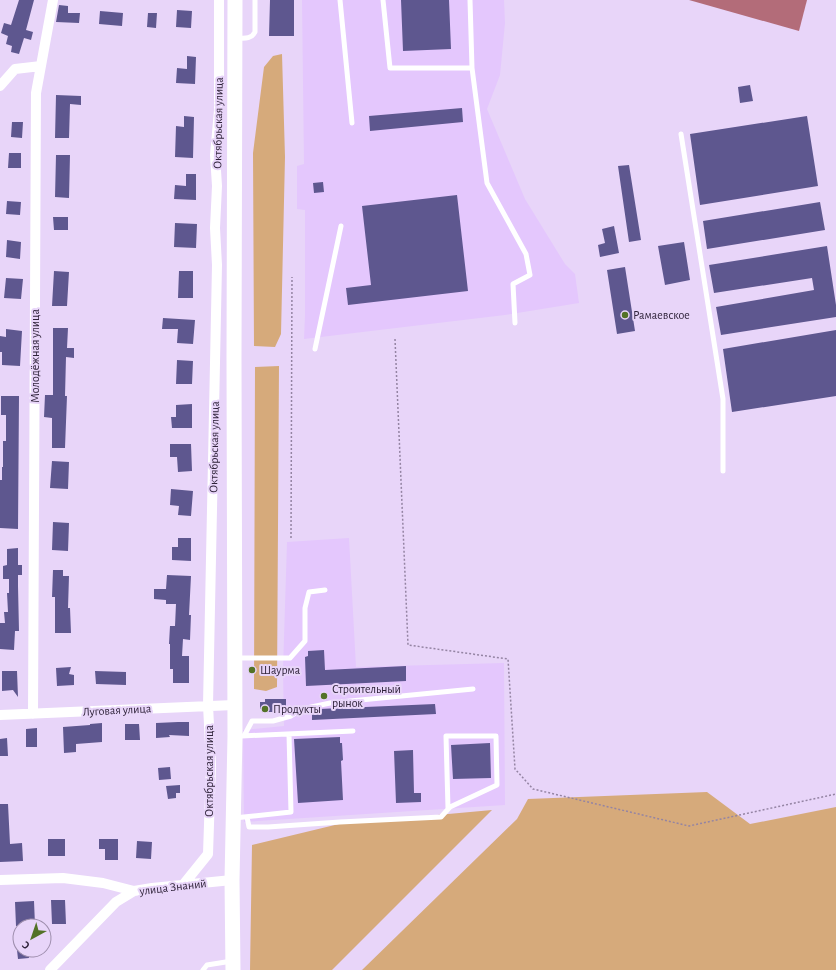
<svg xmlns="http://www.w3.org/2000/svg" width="836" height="970" font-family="'Alegreya Sans',sans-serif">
	<rect width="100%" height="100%" fill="#e8d5f9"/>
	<path fill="#e4c7fd" d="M 302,0 L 504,0 L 505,23 L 500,75 L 487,109 L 525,199 L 565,264 L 575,274 L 579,303 L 505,315 L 304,339 L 305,316 L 305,210 L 297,209 L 297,166 L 304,164 Z
		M 349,538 L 356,667 L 504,663 L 505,805 L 244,822 L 243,730 L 284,726 L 283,670 L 287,542 Z"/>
	<path fill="#d6aa7b" d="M 282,54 L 285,157 L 281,334 L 275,347 L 254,346 L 253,153 L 264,67 L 273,56 Z
		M 279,366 L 277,687 L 266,691 L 254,689 L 255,367 Z
		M 707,792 L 750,824 L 836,807 L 836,970 L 362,970 L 517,819 L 528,799 Z
		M 492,810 L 332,970 L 250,970 L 252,845 L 339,824 Z"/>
	<path fill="#b36c79" d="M 689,0 L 807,0 L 799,31 Z"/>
	<path fill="#5e578f" d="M 19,0 L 34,0 L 26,30 L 33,32 L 31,40 L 24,38 L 19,54 L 11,52 L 12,46 L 6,44 L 8,36 L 1,33 L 4,23 L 11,25 Z
		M 270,0 L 294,0 L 294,36 L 269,36 Z
		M 401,0 L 449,0 L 451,49 L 403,51 Z
		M 59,5 L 68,6 L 68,13 L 80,13 L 79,23 L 56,22 Z
		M 177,10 L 192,11 L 191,28 L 176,27 Z
		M 100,11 L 123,13 L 122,26 L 99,24 Z
		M 148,13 L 157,13 L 156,28 L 147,27 Z
		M 187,56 L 196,57 L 195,84 L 176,83 L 177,68 L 187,69 Z
		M 750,85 L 753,101 L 740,103 L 738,87 Z
		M 56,95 L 81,96 L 81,105 L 70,104 L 69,138 L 55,138 Z
		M 462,108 L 463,122 L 370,131 L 369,116 Z
		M 184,116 L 194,117 L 193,158 L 175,157 L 176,126 L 184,127 Z
		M 807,116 L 818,186 L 700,205 L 690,134 Z
		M 12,122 L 23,122 L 22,138 L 11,137 Z
		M 9,153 L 21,153 L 21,168 L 8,168 Z
		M 56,155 L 70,155 L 69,198 L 55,197 Z
		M 629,165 L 641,240 L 629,242 L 618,166 Z
		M 186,174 L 196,174 L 196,200 L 174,199 L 175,185 L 186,186 Z
		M 323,182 L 324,192 L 314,193 L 313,183 Z
		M 457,195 L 468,291 L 348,305 L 346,288 L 371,285 L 362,206 Z
		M 7,201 L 21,202 L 20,215 L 6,214 Z
		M 820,202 L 825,230 L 707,249 L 703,221 Z
		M 53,217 L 68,217 L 68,230 L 54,230 Z
		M 175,223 L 197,224 L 196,248 L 174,247 Z
		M 614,226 L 619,253 L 600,257 L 598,245 L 605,243 L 602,229 Z
		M 7,240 L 21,242 L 20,259 L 6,257 Z
		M 684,242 L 690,280 L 665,285 L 658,246 Z
		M 827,246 L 836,305 L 836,317 L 721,335 L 716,307 L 814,290 L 812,278 L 714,293 L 709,265 Z
		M 625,267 L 635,331 L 617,334 L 607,270 Z
		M 54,271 L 69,272 L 67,306 L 52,306 Z
		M 179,271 L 193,271 L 193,298 L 178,298 Z
		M 6,278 L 23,279 L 21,299 L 4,298 Z
		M 163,318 L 195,320 L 193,344 L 177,343 L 178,329 L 162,329 Z
		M 53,328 L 68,328 L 67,348 L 74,348 L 74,358 L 66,357 L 65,396 L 67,396 L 65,448 L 52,448 L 52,418 L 44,417 L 45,395 L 53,395 Z
		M 6,329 L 22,331 L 20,366 L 2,365 L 2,352 L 0,352 L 0,336 L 6,337 Z
		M 836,330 L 836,396 L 732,412 L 723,349 Z
		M 177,360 L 193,361 L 192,384 L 176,384 Z
		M 1,396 L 19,396 L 18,529 L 0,528 L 0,480 L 2,480 L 2,467 L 3,467 L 3,441 L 6,441 L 6,415 L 1,415 Z
		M 192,404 L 192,428 L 172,428 L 171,417 L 176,417 L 176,405 Z
		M 170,444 L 191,444 L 192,471 L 178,472 L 177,457 L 170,457 Z
		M 52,461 L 69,462 L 68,489 L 50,488 Z
		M 171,489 L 193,491 L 191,516 L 178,515 L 179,506 L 170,505 Z
		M 53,522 L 69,523 L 68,551 L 52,550 Z
		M 178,538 L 191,538 L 191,561 L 172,560 L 172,547 L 178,547 Z
		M 18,548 L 18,565 L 22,565 L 22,575 L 18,575 L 18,586 L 19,631 L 15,631 L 14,650 L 0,649 L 0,623 L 5,623 L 4,612 L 8,612 L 7,593 L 9,593 L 9,579 L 3,579 L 3,566 L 7,565 L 7,549 Z
		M 53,570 L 63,570 L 63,576 L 69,576 L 68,608 L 70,608 L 71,633 L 55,633 L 55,597 L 52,597 Z
		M 167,575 L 191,576 L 189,615 L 191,615 L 190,640 L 183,639 L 182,656 L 189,656 L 189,683 L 173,683 L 173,669 L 170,669 L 170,644 L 169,644 L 170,626 L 175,626 L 176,604 L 166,604 L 166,600 L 154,599 L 154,589 L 166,589 Z
		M 324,650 L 325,670 L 406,666 L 406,681 L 306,686 L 305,657 L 308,656 L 308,651 Z
		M 71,667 L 69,674 L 74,675 L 74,685 L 57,686 L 56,668 Z
		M 2,671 L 17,671 L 18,697 L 13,690 L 2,691 Z
		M 95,671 L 126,672 L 126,685 L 96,684 Z
		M 265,699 L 286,699 L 286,712 L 265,712 L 265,709 L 260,709 L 260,702 L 265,702 Z
		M 435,704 L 436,714 L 312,720 L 312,711 L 319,709 Z
		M 178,722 L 189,722 L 189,736 L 169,735 L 170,737 L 156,738 L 156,723 Z
		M 102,723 L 102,742 L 76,744 L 76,752 L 64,753 L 63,727 L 90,725 L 90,724 Z
		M 125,724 L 139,724 L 140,740 L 125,740 Z
		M 37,728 L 37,747 L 26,747 L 26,729 Z
		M 340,737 L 340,743 L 342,743 L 343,760 L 341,761 L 343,800 L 298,803 L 294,739 Z
		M 7,738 L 8,756 L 0,756 L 0,739 Z
		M 490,743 L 491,778 L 453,779 L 451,745 Z
		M 413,750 L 414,793 L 421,793 L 421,802 L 396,803 L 394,751 Z
		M 170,767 L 171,779 L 159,780 L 158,768 Z
		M 180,785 L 180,793 L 176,793 L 176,798 L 168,799 L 166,786 Z
		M 0,804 L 8,804 L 10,844 L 22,843 L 23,861 L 0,862 Z
		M 48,839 L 65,839 L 65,856 L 48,856 Z
		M 99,839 L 118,839 L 118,860 L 105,860 L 105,849 L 99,849 Z
		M 137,841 L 152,842 L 151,859 L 136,858 Z
		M 51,900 L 65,900 L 66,924 L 52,924 Z
		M 34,901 L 35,925 L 16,926 L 15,902 Z
		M 17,950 L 29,950 L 29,958 L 18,959 Z"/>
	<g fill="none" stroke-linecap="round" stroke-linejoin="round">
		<path stroke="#9484a3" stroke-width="1.5" stroke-dasharray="2 2" stroke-linecap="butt" d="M 395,339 L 408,645 L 508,659 L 515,769 L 533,789 L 689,826 L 836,794
			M 291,538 L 292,277"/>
		<path stroke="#fff" stroke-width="5" d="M 340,0 L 352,123
			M 383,0 L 390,68 L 472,68
			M 470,0 L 472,68 L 487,183 L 526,254 L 530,275 L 513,284 L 515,323
			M 236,38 C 243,38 251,40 255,32 L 255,0
			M 681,134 L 723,399 L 723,471
			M 315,349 L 341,226
			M 237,658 L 290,658 L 305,641 L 305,608 L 309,592 L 325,590
			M 242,736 L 353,731
			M 244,736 L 252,721 L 273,721 L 291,716 L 302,709 L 330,703 L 473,689
			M 247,817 L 249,827 L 268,827 L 340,822 L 441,817 L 450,807 L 497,785 L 496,736 L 446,736 L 448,808
			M 234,818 L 291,812 L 289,734
			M 203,970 L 207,965 L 232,961"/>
		<path stroke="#fff" stroke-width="10" d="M 0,86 L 15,69 L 41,66
			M 33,714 L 36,93 L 53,0
			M 0,715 L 234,705
			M 0,880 L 63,878 L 103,883 L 134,891
			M 183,885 L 208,854 L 211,765 L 208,705 L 217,265 L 215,228 L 217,186 L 215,155 L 219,110 L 219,0
			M 50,970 L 116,902 L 134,891 L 152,888 L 232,880"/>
		<path stroke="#fff" stroke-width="15" d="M 233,970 L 232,880 L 235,736 L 234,358 L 235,0"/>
	</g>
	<g fill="#537227" stroke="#e8d5f9" stroke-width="1.5">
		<circle cx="625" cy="315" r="4"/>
		<circle cx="252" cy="670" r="4"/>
		<circle cx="324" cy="696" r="4"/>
		<circle cx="265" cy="709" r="4"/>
	</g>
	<g text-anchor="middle" stroke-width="4" stroke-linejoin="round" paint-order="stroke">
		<g font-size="12" fill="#2f233a" stroke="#e8d5f9">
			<text transform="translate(218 123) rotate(-89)" y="4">Октябрьская улица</text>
			<text transform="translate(35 356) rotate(-90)" y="4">Молодёжная улица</text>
			<text transform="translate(214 447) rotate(-89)" y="4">Октябрьская улица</text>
			<text transform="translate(117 710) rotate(-3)" y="4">Луговая улица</text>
			<text transform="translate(209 771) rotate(-90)" y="4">Октябрьская улица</text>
			<text transform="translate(173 887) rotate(-7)" y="4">улица Знаний</text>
		</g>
		<g font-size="12" fill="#2f233a" stroke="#e8d5f9" text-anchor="start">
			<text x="633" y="319">Рамаевское</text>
			<text x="260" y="674">Шаурма</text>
			<text x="332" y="693">Строительный<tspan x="332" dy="14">рынок</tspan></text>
			<text x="273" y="713">Продукты</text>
		</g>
	</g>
	<g transform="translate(32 938) rotate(220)"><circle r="19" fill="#e8d5f9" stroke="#9e8ead"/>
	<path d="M0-3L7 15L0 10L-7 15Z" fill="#537227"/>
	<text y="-6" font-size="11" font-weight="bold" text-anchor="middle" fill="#2f233a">С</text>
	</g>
</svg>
